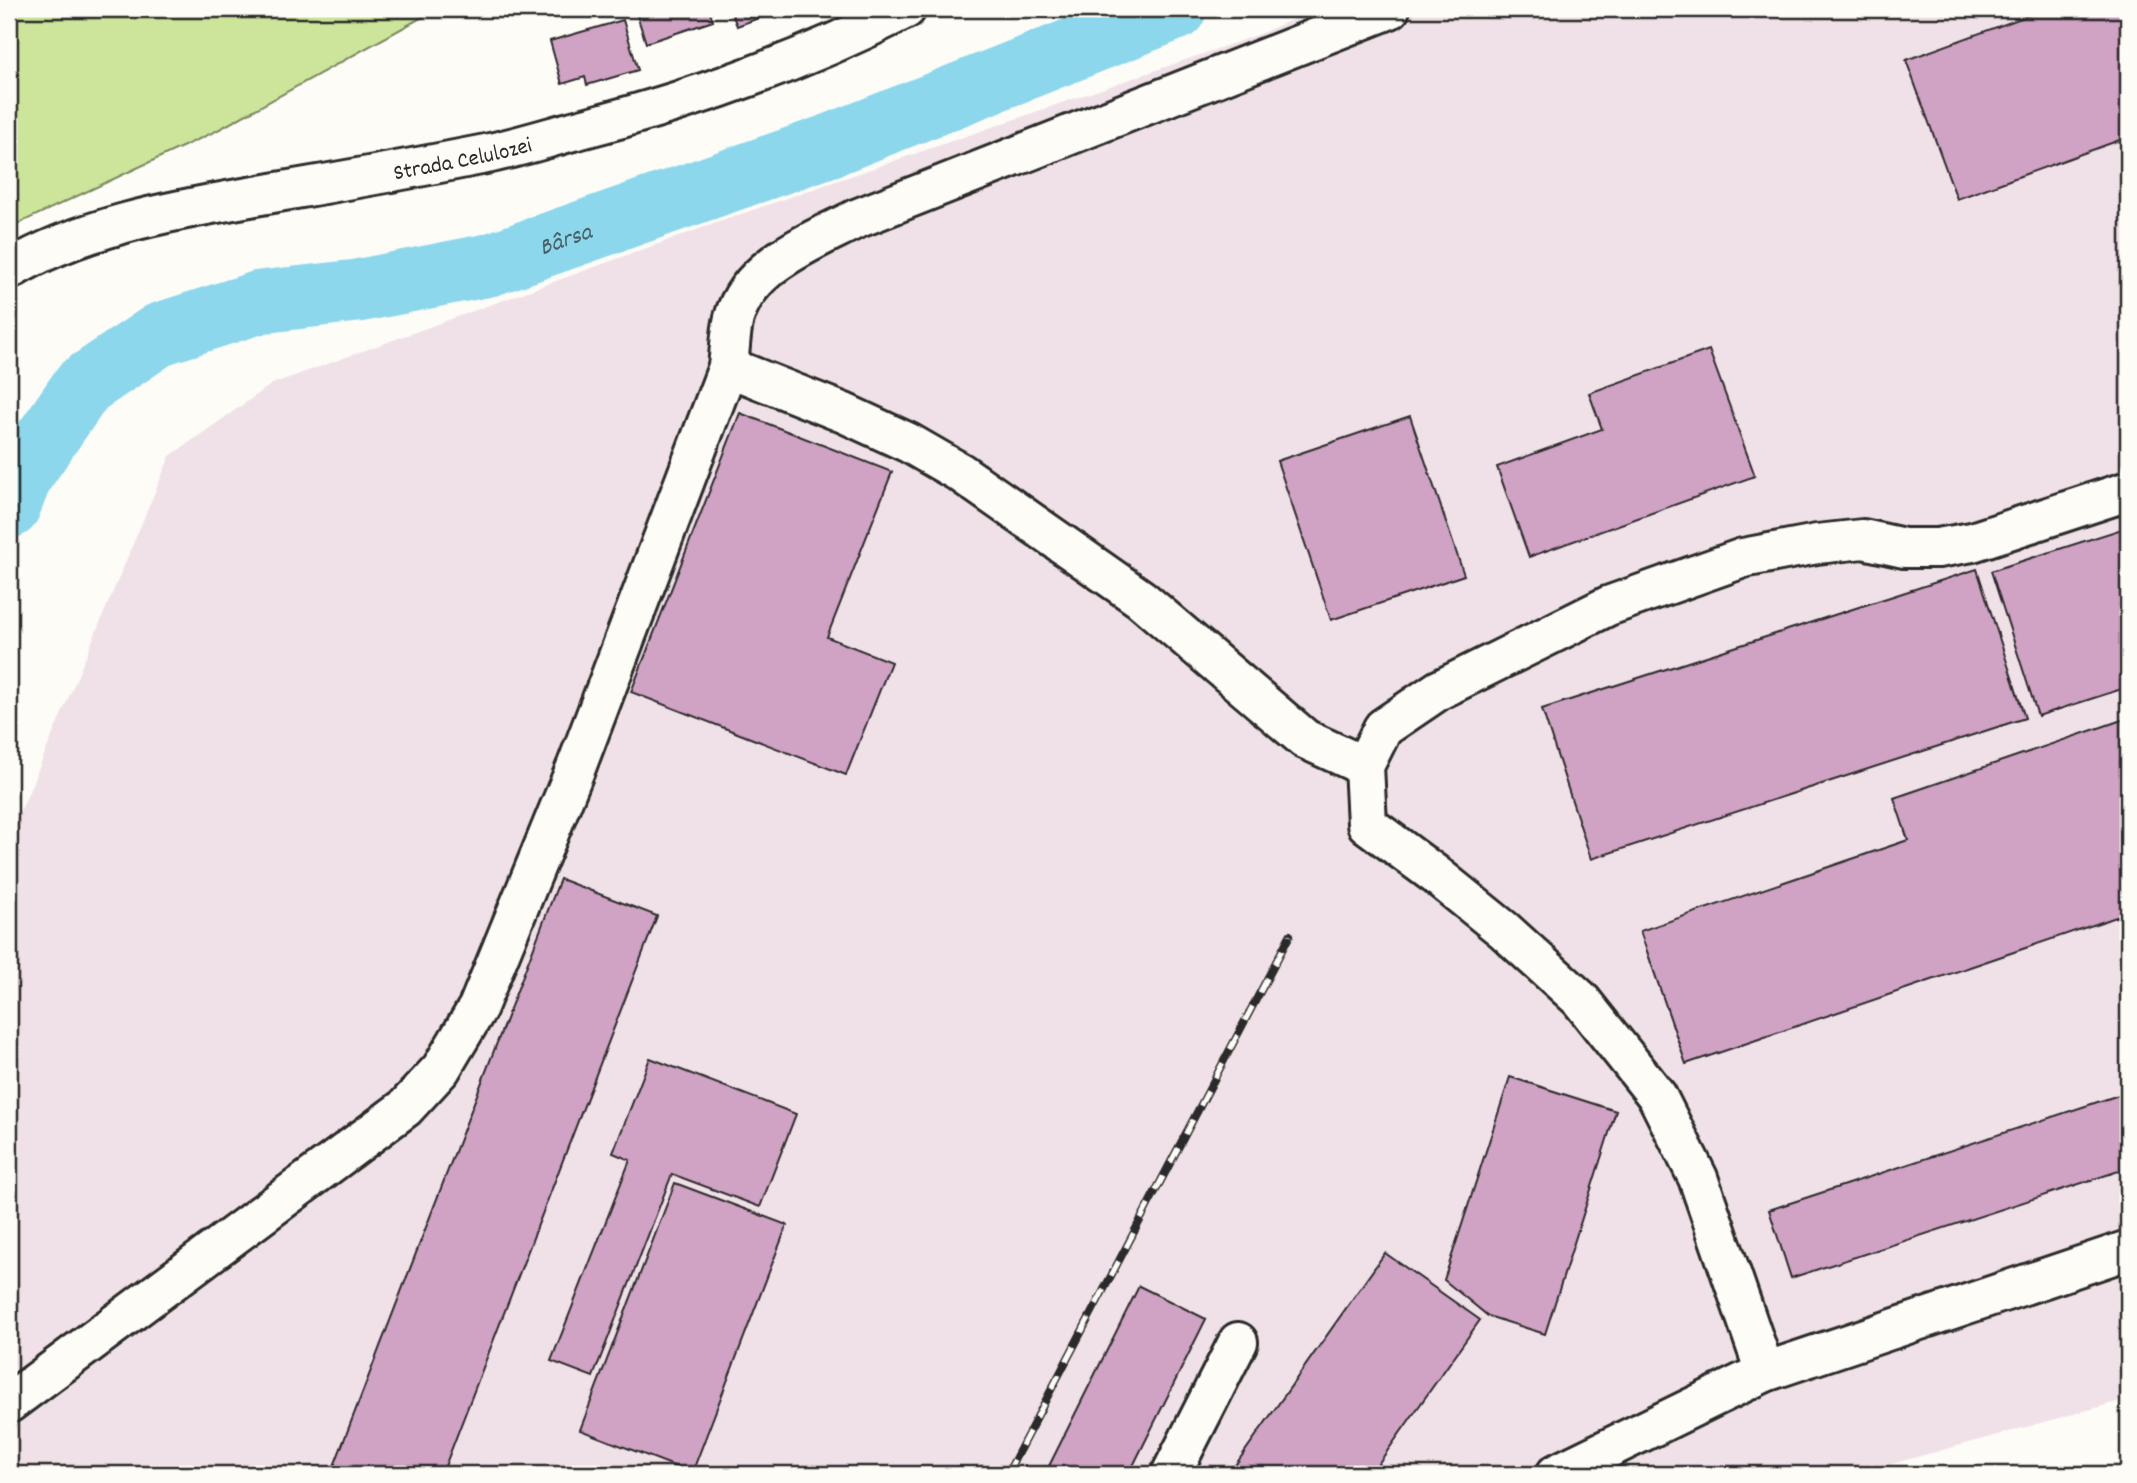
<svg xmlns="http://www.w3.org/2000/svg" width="2137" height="1483" font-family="Dekko,sans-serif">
	<rect width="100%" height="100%" fill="#fdfcf7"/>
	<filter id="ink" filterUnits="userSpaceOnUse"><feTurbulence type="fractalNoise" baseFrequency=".0143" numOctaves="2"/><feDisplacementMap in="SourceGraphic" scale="14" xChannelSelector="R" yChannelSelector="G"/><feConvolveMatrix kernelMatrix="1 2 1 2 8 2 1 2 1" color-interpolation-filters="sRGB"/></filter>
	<g filter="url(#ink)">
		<path fill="#f0e1e8" d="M 1316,9 L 2128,9 L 2128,1399 L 1855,1474 L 9,1474 L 9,833 L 25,801 L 170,456 L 272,384 L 724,220 L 1260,34 Z"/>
		<path fill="#cde59a" stroke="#7c8862" stroke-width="2" d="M 9,9 L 437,9 L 216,131 L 9,228 Z"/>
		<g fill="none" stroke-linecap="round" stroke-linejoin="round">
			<path stroke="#8cd7ec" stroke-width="63" id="s1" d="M 9,507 L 22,474 L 83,386 L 160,334 L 260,302 L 357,291 L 489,265 L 831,145 L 1175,9"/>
		</g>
		<path fill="#d0a2c4" stroke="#2b2b2b" stroke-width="2" d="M 635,9 L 709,9 L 713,21 L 646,43 Z
			M 730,9 L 783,9 L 737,26 Z
			M 2046,9 L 2128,9 L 2128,137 L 1957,199 L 1906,60 Z
			M 623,20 L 638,70 L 587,85 L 585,77 L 562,84 L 550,41 Z
			M 1709,350 L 1755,476 L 1529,557 L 1497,467 L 1602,429 L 1589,393 Z
			M 740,413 L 892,472 L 827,637 L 891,662 L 846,775 L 631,692 Z
			M 1410,416 L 1464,575 L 1331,620 L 1277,461 Z
			M 2128,527 L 2128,687 L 2038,716 L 1991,571 Z
			M 1977,569 L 2025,718 L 1591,859 L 1542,709 Z
			M 2128,718 L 2128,913 L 1686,1064 L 1640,931 L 1908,840 L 1894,798 Z
			M 560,879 L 657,916 L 442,1474 L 331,1474 Z
			M 650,1058 L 796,1114 L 760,1207 L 672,1174 L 593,1377 L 551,1361 L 630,1160 L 613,1153 Z
			M 1510,1077 L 1616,1111 L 1545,1334 L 1488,1316 L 1444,1280 Z
			M 2128,1092 L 2128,1168 L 1791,1278 L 1769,1210 Z
			M 675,1183 L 787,1225 L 692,1473 L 580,1430 Z
			M 1385,1253 L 1480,1320 L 1371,1474 L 1229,1474 Z
			M 1139,1286 L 1206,1319 L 1129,1474 L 1045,1474 Z"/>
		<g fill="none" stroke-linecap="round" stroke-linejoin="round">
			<g stroke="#2b2b2b" stroke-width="44">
				<g id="minor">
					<path id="s2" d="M 9,270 C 88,223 183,209 272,193 C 343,181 415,168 486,154 C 515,148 544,139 573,131 C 688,102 800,63 906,9"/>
					<path d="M 728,367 L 844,413 L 909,443 L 961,473 L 1141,599 L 1305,739 L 1364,766"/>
					<path d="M 1765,1372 L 1698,1178 L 1657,1096 L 1580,999 L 1504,930 L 1436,875 L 1367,824 L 1364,766 L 1383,728 L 1439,690 L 1608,606 L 1743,558 L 1817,544 L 1863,539 L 1904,548 L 1938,548 L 1972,542 L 2128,491"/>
					<path d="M 9,1403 L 405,1108 L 441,1069 L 478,1007 L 577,765 L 728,367 C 730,351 730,333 734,318 C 749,265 811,242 856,219 L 1390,9"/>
					<path d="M 1171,1474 L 1238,1342"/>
					<path d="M 1556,1474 L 1765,1372 L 2128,1250"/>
				</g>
			</g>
			<use href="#minor" stroke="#fdfcf7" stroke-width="38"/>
			<g stroke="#2b2b2b" stroke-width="8">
				<path id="rail" d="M 1007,1474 L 1290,935"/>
			</g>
			<use href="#rail" stroke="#fdfcf7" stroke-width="5" stroke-dasharray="16" stroke-linecap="butt"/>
		</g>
	</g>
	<g text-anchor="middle" stroke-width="6" stroke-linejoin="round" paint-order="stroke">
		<g font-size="23" fill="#2b2b2b" stroke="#fdfcf7">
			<text dy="8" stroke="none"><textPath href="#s2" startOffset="469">Strada Celulozei</textPath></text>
		</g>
		<g font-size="24" font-style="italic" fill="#485f65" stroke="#fdfcf7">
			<text dy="8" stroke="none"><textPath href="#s1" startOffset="653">Bârsa</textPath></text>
		</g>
	</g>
	<rect width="2137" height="1483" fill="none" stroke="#fdfcf7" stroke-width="35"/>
	<rect x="18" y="18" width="2102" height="1448" fill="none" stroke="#2b2b2b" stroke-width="2.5" filter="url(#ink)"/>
</svg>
